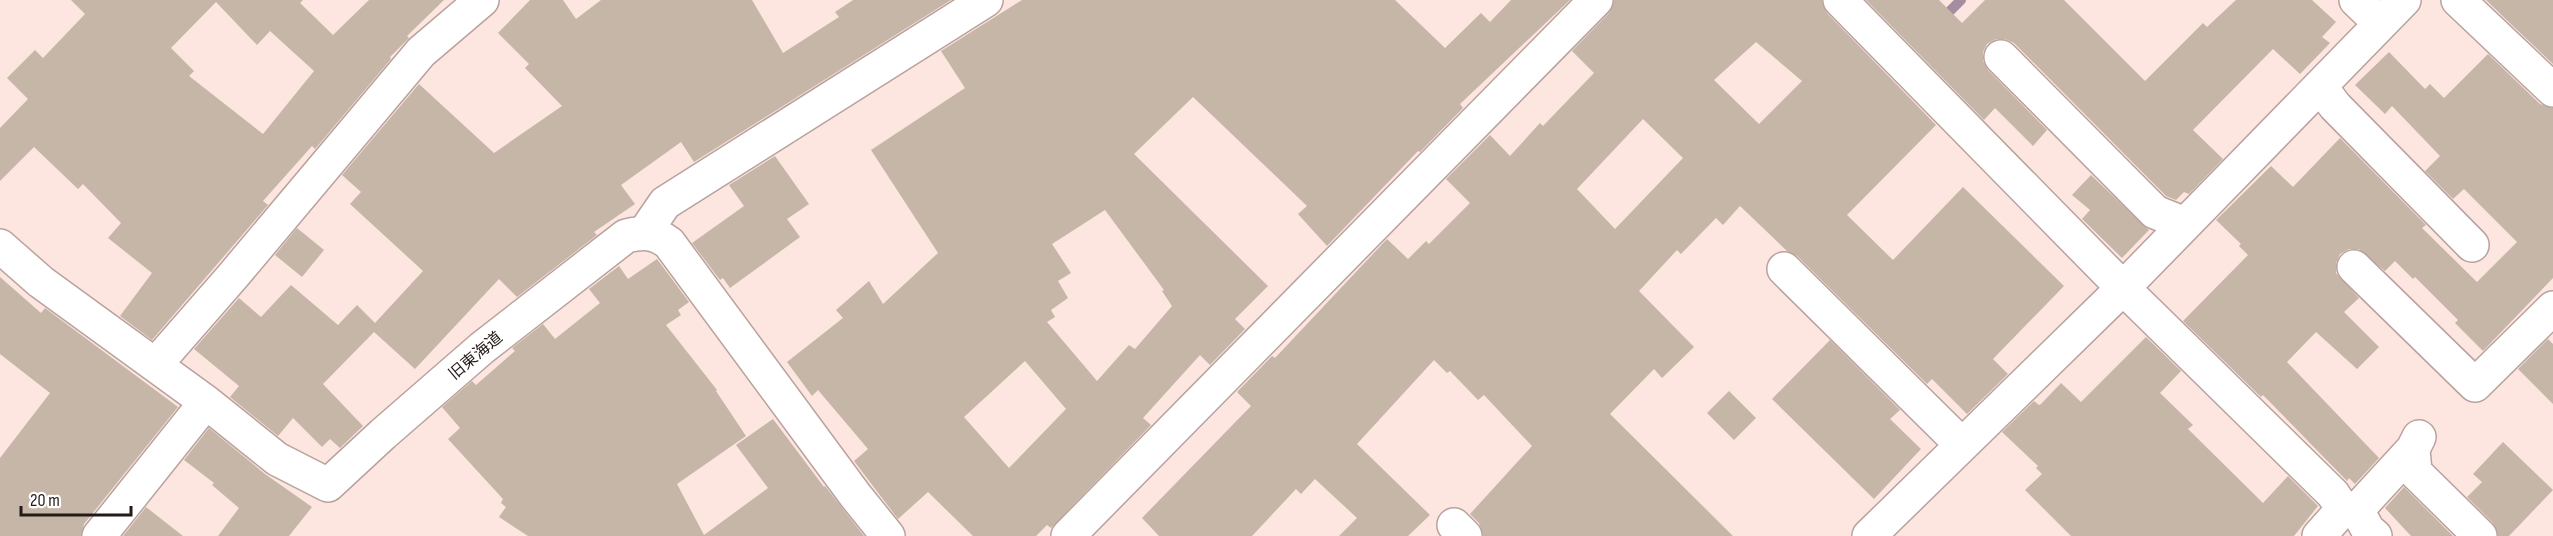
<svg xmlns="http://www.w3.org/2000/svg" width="2553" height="536" font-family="'Sofia Sans Condensed','Noto Sans JP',sans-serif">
	<rect width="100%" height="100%" fill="#fde5e0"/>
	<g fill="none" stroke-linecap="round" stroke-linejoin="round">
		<path stroke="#a48da0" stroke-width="10" d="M 1940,21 L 1961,0"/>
	</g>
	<path fill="#c6b6a7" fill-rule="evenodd" d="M 71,0 L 303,0 L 300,3 L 333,35 L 369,0 L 444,0 L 407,36 L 409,38 L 390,57 L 391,59 L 315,149 L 312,146 L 263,201 L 268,205 L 152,340 L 120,316 L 152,273 L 108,238 L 121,223 L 83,184 L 78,189 L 34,147 L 0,181 L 0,128 L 28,99 L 7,78 L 35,50 L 43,58 L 85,14 ZM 216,2 L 257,45 L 270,31 L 314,71 L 263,134 L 189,76 L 194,71 L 171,48 Z
		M 530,0 L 563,0 L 576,19 L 601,0 L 752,0 L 783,53 L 839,17 L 835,12 L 853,0 L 951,0 L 694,162 L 681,142 L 621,185 L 635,204 L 594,232 L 597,235 L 517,297 L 499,279 L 415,369 L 374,332 L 323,384 L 363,426 L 340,448 L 330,439 L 322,447 L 293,418 L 278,436 L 230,397 L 239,386 L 194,349 L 239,298 L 261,317 L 291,285 L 338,325 L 357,305 L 375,323 L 423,271 L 350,204 L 361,192 L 342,175 L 419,84 L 494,153 L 562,106 L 525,68 L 529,64 L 498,33 Z
		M 1022,0 L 1395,0 L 1445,48 L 1481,13 L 1490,22 L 1511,0 L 1570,0 L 1460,104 L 1463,108 L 1420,152 L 1418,151 L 1327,246 L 1298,214 L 1307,206 L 1193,97 L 1134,154 L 1268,286 L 1235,319 L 1245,329 L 1210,365 L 1200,355 L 1143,418 L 1151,425 L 1051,528 L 1047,525 L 1036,536 L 973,536 L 928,492 L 898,519 L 854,461 L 868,449 L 818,390 L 812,396 L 787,362 L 843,318 L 836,310 L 869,281 L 883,304 L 938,253 L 871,150 L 965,88 L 941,51 ZM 1105,210 L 1164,290 L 1162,291 L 1172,306 L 1135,349 L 1129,345 L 1097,381 L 1047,322 L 1055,317 L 1051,310 L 1068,298 L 1058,281 L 1071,273 L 1052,244 ZM 1025,361 L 1066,409 L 1009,468 L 964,417 Z
		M 1614,0 L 1822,0 L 1827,13 L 1936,125 L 1847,215 L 1893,260 L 1963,187 L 2064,286 L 1993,359 L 2008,374 L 1967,414 L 1932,379 L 1927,384 L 1797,256 L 1787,251 L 1740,206 L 1723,225 L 1716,218 L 1681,254 L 1677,250 L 1639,291 L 1694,347 L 1662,378 L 1654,369 L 1610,414 L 1733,536 L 1483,536 L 1479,523 L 1470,514 L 1532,446 L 1484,395 L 1478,400 L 1450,371 L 1447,373 L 1434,360 L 1357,444 L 1430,515 L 1408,536 L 1339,536 L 1357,518 L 1315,479 L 1301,494 L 1296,489 L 1252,536 L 1159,536 L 1142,518 L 1251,406 L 1237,392 L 1272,356 L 1275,358 L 1387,239 L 1408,259 L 1426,241 L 1429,244 L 1470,203 L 1446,179 L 1490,135 L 1510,156 L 1540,123 L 1543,126 L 1594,73 L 1572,51 L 1609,13 ZM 1756,42 L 1802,81 L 1759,124 L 1714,80 ZM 1643,119 L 1683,158 L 1615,229 L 1577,189 Z
		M 1866,0 L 1939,0 L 1962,23 L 1985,0 L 2064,0 L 2145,81 L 2203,23 L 2207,27 L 2236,0 L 2312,0 L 2336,22 L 2322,37 L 2330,43 L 2300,74 L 2273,49 L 2193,130 L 2223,159 L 2189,194 L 2184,192 L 2176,200 L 2166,196 L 2014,43 L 2005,39 L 1996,39 L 1987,44 L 1983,52 L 1983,61 L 1988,70 L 2047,130 L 2033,146 L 1995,108 L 1984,120 Z
		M 2486,0 L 2553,0 L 2553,64 L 2515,28 Z
		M 2389,52 L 2425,89 L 2430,84 L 2444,98 L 2488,54 L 2540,104 L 2553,108 L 2553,278 L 2483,351 L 2455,323 L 2458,320 L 2415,277 L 2413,279 L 2395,261 L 2385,271 L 2359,249 L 2349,249 L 2340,254 L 2336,263 L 2336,273 L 2359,298 L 2344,312 L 2379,347 L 2357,369 L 2316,332 L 2287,362 L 2379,458 L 2355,484 L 2349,478 L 2347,481 L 2263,395 L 2261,397 L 2183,321 L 2248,255 L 2239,246 L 2241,244 L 2216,220 L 2271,166 L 2293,187 L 2340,138 L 2426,225 L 2422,228 L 2477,282 L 2517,242 L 2464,189 L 2453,199 L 2425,171 L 2440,156 L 2392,106 L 2385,114 L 2355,85 Z
		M 775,156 L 809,204 L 787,219 L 800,237 L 730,288 L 723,278 L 720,280 L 692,243 L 744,206 L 729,185 Z
		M 2091,175 L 2149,230 L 2122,258 L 2082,219 L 2090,210 L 2072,195 Z
		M 297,228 L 324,250 L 302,277 L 275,255 Z
		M 657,259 L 689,302 L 678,310 L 681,315 L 666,325 L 717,390 L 716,391 L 746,436 L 677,484 L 704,535 L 768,488 L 736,445 L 773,419 L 824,487 L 825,486 L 864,536 L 528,536 L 499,517 L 506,507 L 501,503 L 503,499 L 448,439 L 460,428 L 442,407 L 472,381 L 476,385 L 515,351 L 512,348 L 543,324 L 555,339 L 600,303 L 589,289 L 619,266 L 628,279 Z
		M 0,277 L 41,313 L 45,308 L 178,407 L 84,524 L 81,536 L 0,536 L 0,458 L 50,393 L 0,354 Z
		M 2146,337 L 2181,371 L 2160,393 L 2193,425 L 2188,429 L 2263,503 L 2288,476 L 2318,506 L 2294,536 L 2071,536 L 2025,490 L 2042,474 L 2036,468 L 2038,466 L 2002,432 L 2034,401 L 2039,405 L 2041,404 L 2061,383 L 2081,402 Z
		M 2548,339 L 2553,344 L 2553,404 L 2518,369 Z
		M 1830,340 L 1900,410 L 1890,419 L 1921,449 L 1874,499 L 1772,399 Z
		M 1729,391 L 1756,418 L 1734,440 L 1707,413 Z
		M 209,428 L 265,474 L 312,507 L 289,536 L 218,536 L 239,508 L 212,485 L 214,483 L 184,460 Z
		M 2503,442 L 2553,490 L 2509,536 L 2498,536 L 2493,523 L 2467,497 L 2482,482 L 2473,474 Z
		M 2404,487 L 2453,536 L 2411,536 L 2385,508 Z
		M 146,507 L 183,536 L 123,536 Z"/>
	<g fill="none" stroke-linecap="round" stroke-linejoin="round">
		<g stroke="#b9a29d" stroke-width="36">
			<path id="minor" d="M 1840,0 L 2123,288 L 2333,494 L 2343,509
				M 2356,0 L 2380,23
				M 2458,0 L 2553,90
				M 2001,57 L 2155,212 L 2185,224
				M 2320,86 L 2335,106 L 2472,245
				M 645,232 L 665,203 L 986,0
				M 0,246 L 41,282 L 206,402 L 277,459 L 328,485 L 383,434 L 482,348 L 626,236 C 644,232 654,232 669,243 L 855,495 L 888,536
				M 2354,267 L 2475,385 L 2553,308
				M 1784,269 L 1962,445
				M 156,364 L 232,277 L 421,52 L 482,0
				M 2413,449 L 2415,472 L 2480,536
				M 2343,509 L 2357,510 L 2368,530 L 2375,536
				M 2357,510 L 2413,449 L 2419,437
				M 1454,525 L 1465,536
				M 99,536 L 206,402
				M 1068,536 L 1596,0
				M 1869,536 L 2123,288 L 2404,0
				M 2319,536 L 2343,509"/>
		</g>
		<use href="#minor" stroke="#fff" stroke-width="33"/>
	</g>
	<g text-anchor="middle" stroke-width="6" stroke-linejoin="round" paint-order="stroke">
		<g font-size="16" fill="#231a19" stroke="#fff">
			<text transform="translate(475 355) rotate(-40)" y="6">旧東海道</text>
		</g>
	</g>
	<path d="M21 506v9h110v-9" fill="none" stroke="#231a19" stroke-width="3"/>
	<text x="30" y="506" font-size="18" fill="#231a19" stroke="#ffffff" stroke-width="4.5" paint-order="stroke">20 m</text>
</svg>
